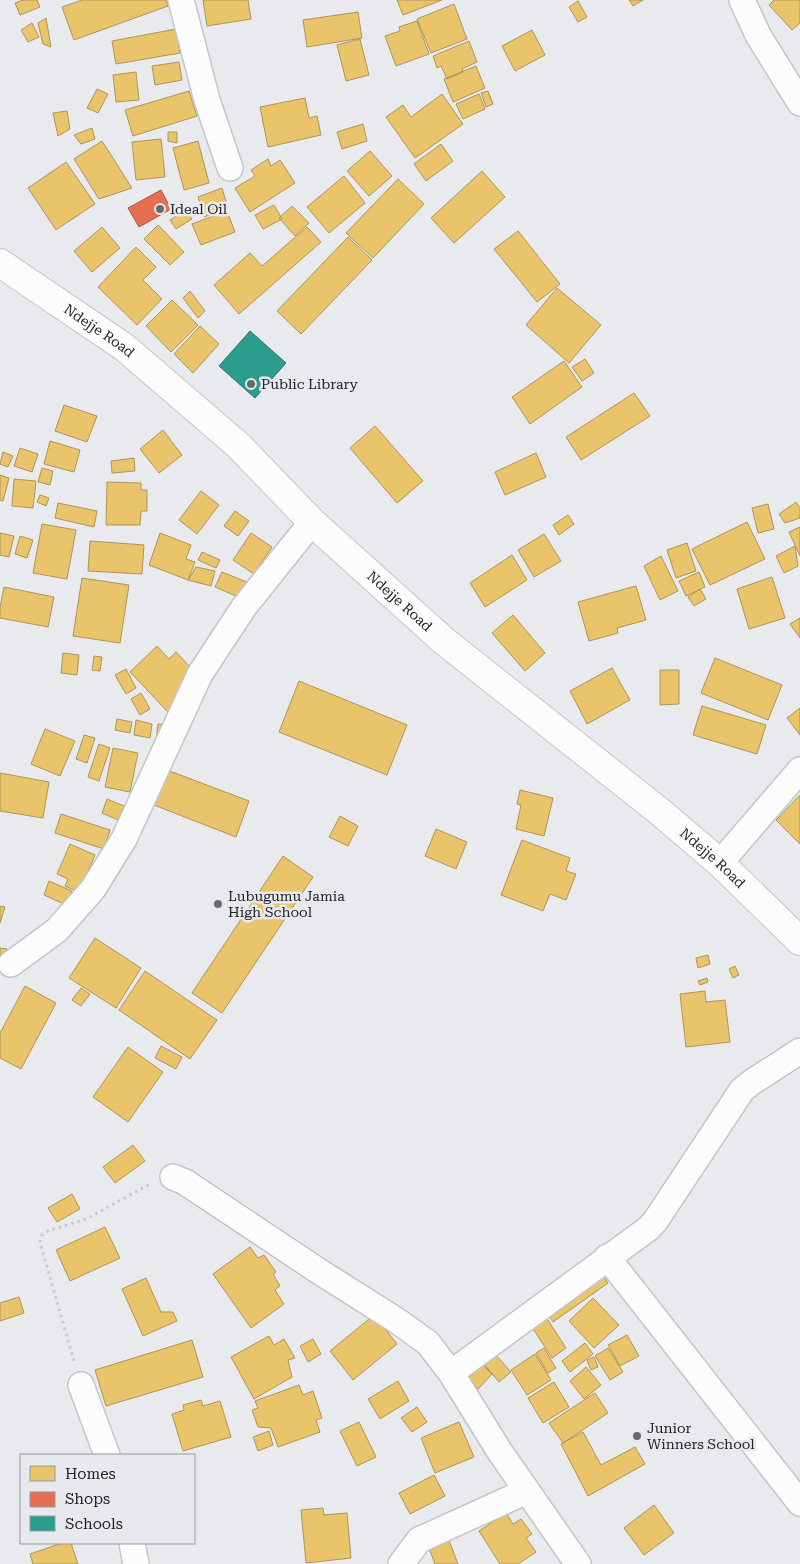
<svg xmlns="http://www.w3.org/2000/svg" width="800" height="1564" font-family="'Roboto Serif',serif">
	<rect width="100%" height="100%" fill="#e8eaed"/>
	<path fill="#e9c46a" stroke="#ae9456" d="M 23,0 L 37,0 L 40,7 L 20,15 L 15,3 Z
		M 82,0 L 166,0 L 168,6 L 74,40 L 62,7 Z
		M 203,0 L 248,0 L 251,19 L 207,26 Z
		M 397,0 L 442,0 L 403,15 Z
		M 629,0 L 643,0 L 633,6 Z
		M 774,0 L 800,0 L 800,23 L 792,30 L 769,5 Z
		M 578,1 L 587,17 L 578,22 L 569,7 Z
		M 454,4 L 467,39 L 431,53 L 417,19 Z
		M 358,12 L 362,38 L 307,47 L 303,20 Z
		M 46,18 L 51,47 L 43,44 L 38,23 Z
		M 417,21 L 429,54 L 396,66 L 385,36 L 400,31 L 399,27 Z
		M 32,23 L 39,37 L 28,42 L 21,30 Z
		M 176,29 L 180,53 L 116,64 L 112,41 Z
		M 532,30 L 545,55 L 515,71 L 502,46 Z
		M 360,39 L 369,75 L 346,81 L 337,45 Z
		M 469,41 L 477,62 L 462,69 L 463,72 L 447,79 L 441,66 L 437,68 L 433,56 Z
		M 179,62 L 182,80 L 155,85 L 152,66 Z
		M 476,66 L 485,88 L 453,102 L 444,79 Z
		M 136,72 L 139,100 L 116,102 L 113,75 Z
		M 97,89 L 108,94 L 98,113 L 87,108 Z
		M 189,91 L 197,116 L 133,136 L 125,110 Z
		M 488,91 L 493,104 L 486,107 L 481,93 Z
		M 442,94 L 463,124 L 415,158 L 386,117 L 403,105 L 411,117 Z
		M 479,94 L 485,109 L 463,119 L 456,104 Z
		M 305,98 L 309,118 L 317,116 L 321,135 L 268,147 L 260,107 Z
		M 67,111 L 70,129 L 58,136 L 53,113 Z
		M 363,124 L 367,141 L 342,149 L 337,132 Z
		M 92,128 L 95,139 L 81,144 L 74,135 Z
		M 168,132 L 177,132 L 177,143 L 168,141 Z
		M 161,139 L 165,177 L 136,180 L 132,142 Z
		M 102,141 L 132,188 L 99,199 L 74,159 Z
		M 198,141 L 209,183 L 184,190 L 173,148 Z
		M 441,144 L 453,161 L 426,181 L 414,164 Z
		M 370,151 L 392,176 L 369,196 L 347,171 Z
		M 268,159 L 271,166 L 280,160 L 295,183 L 250,212 L 235,188 L 255,176 L 251,170 Z
		M 66,162 L 95,204 L 56,230 L 28,188 Z
		M 482,171 L 505,197 L 454,243 L 431,218 Z
		M 344,176 L 365,203 L 329,233 L 307,207 Z
		M 398,179 L 424,204 L 373,258 L 346,233 Z
		M 222,188 L 228,208 L 204,217 L 198,197 Z
		M 274,205 L 282,219 L 263,229 L 255,215 Z
		M 292,206 L 309,223 L 295,236 L 279,218 Z
		M 185,210 L 192,219 L 176,229 L 170,220 Z
		M 227,211 L 235,232 L 201,245 L 192,224 Z
		M 158,225 L 184,252 L 170,265 L 144,239 Z
		M 102,227 L 120,248 L 92,272 L 74,251 Z
		M 307,227 L 321,242 L 239,314 L 214,285 L 250,253 L 262,266 Z
		M 518,231 L 560,284 L 537,302 L 494,249 Z
		M 348,237 L 372,260 L 301,334 L 277,311 Z
		M 136,247 L 156,267 L 143,280 L 162,299 L 137,325 L 98,287 Z
		M 557,288 L 601,325 L 569,363 L 526,325 Z
		M 190,291 L 205,311 L 198,318 L 183,298 Z
		M 172,300 L 198,325 L 171,352 L 146,326 Z
		M 200,326 L 219,344 L 193,373 L 174,354 Z
		M 585,359 L 594,373 L 582,381 L 572,367 Z
		M 564,361 L 582,387 L 530,424 L 512,397 Z
		M 634,393 L 650,416 L 581,460 L 566,437 Z
		M 64,405 L 97,416 L 87,442 L 55,431 Z
		M 375,426 L 423,481 L 397,503 L 350,448 Z
		M 163,430 L 182,455 L 159,473 L 140,449 Z
		M 50,441 L 80,450 L 74,472 L 44,464 Z
		M 20,448 L 38,454 L 32,472 L 14,466 Z
		M 3,452 L 13,456 L 8,467 L 0,464 Z
		M 536,453 L 546,477 L 505,495 L 495,472 Z
		M 134,458 L 135,471 L 112,473 L 111,461 Z
		M 42,468 L 53,471 L 50,485 L 38,482 Z
		M 0,475 L 9,478 L 3,501 L 0,500 Z
		M 14,479 L 36,481 L 33,508 L 12,506 Z
		M 107,482 L 141,483 L 141,490 L 147,490 L 147,511 L 141,511 L 140,525 L 106,525 Z
		M 201,491 L 219,505 L 197,534 L 179,520 Z
		M 40,495 L 49,498 L 46,506 L 37,502 Z
		M 796,502 L 800,508 L 800,518 L 785,523 L 779,514 Z
		M 58,503 L 97,511 L 94,527 L 55,518 Z
		M 768,504 L 774,529 L 758,533 L 752,508 Z
		M 235,511 L 249,521 L 238,536 L 224,526 Z
		M 568,515 L 574,524 L 559,535 L 553,525 Z
		M 747,522 L 765,559 L 710,585 L 692,549 Z
		M 42,524 L 76,530 L 67,579 L 33,573 Z
		M 800,527 L 800,556 L 789,532 Z
		M 0,533 L 14,536 L 9,557 L 0,555 Z
		M 160,533 L 191,545 L 186,559 L 195,562 L 188,580 L 149,565 Z
		M 251,533 L 272,547 L 254,574 L 233,560 Z
		M 544,534 L 561,561 L 534,577 L 518,550 Z
		M 20,536 L 33,540 L 27,558 L 15,554 Z
		M 90,541 L 144,545 L 142,574 L 88,571 Z
		M 687,543 L 696,571 L 676,578 L 667,550 Z
		M 795,546 L 798,566 L 784,573 L 776,556 Z
		M 202,552 L 220,560 L 216,568 L 198,560 Z
		M 512,555 L 527,580 L 485,607 L 470,583 Z
		M 661,556 L 678,591 L 660,600 L 644,566 Z
		M 196,567 L 215,571 L 211,586 L 188,580 Z
		M 222,572 L 249,583 L 243,599 L 215,587 Z
		M 699,572 L 705,587 L 686,596 L 679,581 Z
		M 772,577 L 785,618 L 749,629 L 737,589 Z
		M 82,578 L 129,585 L 120,643 L 73,636 Z
		M 636,586 L 646,620 L 617,628 L 618,633 L 589,641 L 578,602 Z
		M 4,587 L 54,597 L 48,627 L 0,618 L 0,608 Z
		M 700,589 L 706,599 L 694,606 L 688,597 Z
		M 513,615 L 545,653 L 525,671 L 492,633 Z
		M 800,618 L 800,638 L 790,624 Z
		M 157,646 L 169,659 L 176,652 L 192,669 L 186,675 L 195,685 L 168,712 L 130,672 Z
		M 63,653 L 79,655 L 77,675 L 61,673 Z
		M 94,656 L 102,657 L 100,671 L 92,670 Z
		M 715,658 L 782,685 L 768,720 L 701,693 Z
		M 612,668 L 630,700 L 587,724 L 570,691 Z
		M 126,669 L 136,688 L 126,694 L 115,675 Z
		M 660,670 L 679,670 L 679,704 L 660,705 Z
		M 299,681 L 407,725 L 387,775 L 279,732 Z
		M 141,693 L 150,709 L 140,715 L 131,699 Z
		M 702,706 L 766,725 L 757,754 L 693,735 Z
		M 800,708 L 800,735 L 787,718 Z
		M 117,719 L 132,722 L 130,733 L 115,730 Z
		M 136,720 L 152,724 L 150,738 L 134,735 Z
		M 158,724 L 171,725 L 168,742 L 156,740 Z
		M 45,729 L 75,741 L 60,776 L 31,764 Z
		M 84,735 L 95,738 L 87,763 L 76,759 Z
		M 99,744 L 110,748 L 99,781 L 88,777 Z
		M 113,748 L 138,753 L 130,792 L 105,787 Z
		M 167,770 L 249,801 L 236,837 L 154,805 Z
		M 0,773 L 49,782 L 43,818 L 0,811 Z
		M 520,790 L 553,798 L 544,836 L 516,829 L 521,805 L 517,804 Z
		M 800,795 L 800,844 L 776,820 Z
		M 107,799 L 124,806 L 118,820 L 102,813 Z
		M 61,814 L 110,830 L 104,849 L 55,833 Z
		M 340,816 L 358,826 L 348,846 L 329,837 Z
		M 436,829 L 467,842 L 456,869 L 425,856 Z
		M 522,840 L 570,858 L 566,871 L 576,874 L 566,900 L 550,894 L 543,911 L 501,895 Z
		M 70,844 L 95,855 L 79,892 L 65,886 L 68,879 L 57,874 Z
		M 283,856 L 313,877 L 222,1013 L 192,993 Z
		M 49,881 L 72,891 L 66,905 L 44,895 Z
		M 0,906 L 5,907 L 0,923 Z
		M 95,938 L 141,968 L 116,1008 L 69,978 Z
		M 0,948 L 7,949 L 3,970 L 0,970 Z
		M 708,955 L 710,964 L 698,968 L 696,958 Z
		M 735,966 L 739,975 L 733,978 L 729,969 Z
		M 145,971 L 217,1020 L 190,1059 L 119,1010 Z
		M 707,978 L 708,982 L 700,985 L 698,981 Z
		M 25,986 L 56,1003 L 21,1069 L 0,1058 L 0,1033 Z
		M 81,988 L 90,994 L 81,1006 L 72,1000 Z
		M 705,991 L 706,1002 L 725,1000 L 730,1042 L 686,1047 L 680,994 Z
		M 161,1046 L 182,1057 L 176,1069 L 155,1058 Z
		M 128,1047 L 163,1072 L 128,1122 L 93,1097 Z
		M 133,1145 L 145,1161 L 115,1183 L 103,1167 Z
		M 72,1194 L 80,1209 L 57,1222 L 48,1208 Z
		M 105,1227 L 120,1258 L 70,1281 L 56,1250 Z
		M 250,1247 L 258,1258 L 264,1255 L 276,1272 L 273,1274 L 280,1286 L 275,1290 L 284,1304 L 251,1328 L 213,1274 Z
		M 600,1271 L 608,1283 L 553,1322 L 545,1310 Z
		M 146,1278 L 161,1312 L 173,1312 L 177,1321 L 143,1336 L 122,1289 Z
		M 19,1297 L 24,1313 L 0,1321 L 0,1303 Z
		M 593,1298 L 619,1325 L 594,1348 L 569,1321 Z
		M 544,1314 L 566,1348 L 552,1358 L 530,1324 Z
		M 374,1315 L 397,1344 L 353,1380 L 330,1351 Z
		M 627,1335 L 639,1356 L 620,1366 L 608,1345 Z
		M 269,1336 L 274,1345 L 284,1339 L 295,1358 L 288,1360 L 292,1377 L 254,1399 L 231,1357 Z
		M 313,1339 L 321,1354 L 308,1362 L 300,1346 Z
		M 192,1340 L 203,1377 L 106,1406 L 95,1370 Z
		M 585,1343 L 593,1354 L 570,1372 L 562,1361 Z
		M 544,1348 L 556,1368 L 548,1373 L 536,1353 Z
		M 608,1348 L 623,1372 L 610,1380 L 595,1356 Z
		M 494,1353 L 511,1372 L 499,1382 L 483,1363 Z
		M 535,1354 L 551,1380 L 527,1395 L 511,1370 Z
		M 594,1357 L 598,1367 L 591,1370 L 587,1360 Z
		M 482,1364 L 492,1374 L 478,1389 L 468,1379 Z
		M 586,1367 L 601,1385 L 584,1399 L 570,1381 Z
		M 398,1381 L 409,1401 L 380,1419 L 368,1399 Z
		M 554,1382 L 569,1407 L 543,1423 L 528,1398 Z
		M 299,1385 L 303,1395 L 313,1391 L 322,1418 L 316,1420 L 320,1432 L 278,1447 L 271,1428 L 258,1427 L 252,1410 L 258,1408 L 255,1401 Z
		M 595,1393 L 608,1413 L 563,1443 L 549,1423 Z
		M 201,1400 L 203,1406 L 220,1401 L 231,1437 L 183,1451 L 172,1414 L 184,1410 L 183,1405 Z
		M 417,1407 L 427,1422 L 412,1432 L 401,1418 Z
		M 359,1422 L 376,1457 L 357,1466 L 340,1431 Z
		M 459,1422 L 474,1457 L 435,1473 L 421,1438 Z
		M 269,1431 L 273,1445 L 258,1451 L 253,1437 Z
		M 583,1432 L 601,1465 L 635,1447 L 645,1464 L 588,1496 L 561,1444 Z
		M 434,1475 L 445,1496 L 410,1514 L 399,1493 Z
		M 654,1505 L 674,1533 L 644,1555 L 624,1528 Z
		M 323,1508 L 324,1515 L 347,1513 L 351,1558 L 306,1563 L 301,1510 Z
		M 506,1513 L 513,1524 L 521,1519 L 532,1534 L 526,1538 L 536,1552 L 518,1564 L 500,1564 L 479,1531 Z
		M 447,1535 L 458,1564 L 435,1564 L 427,1543 Z
		M 62,1543 L 71,1543 L 78,1564 L 33,1564 L 30,1554 Z"/>
	<path fill="#e76f51" stroke="#ac5844" d="M 161,190 L 171,209 L 139,227 L 128,208 Z"/>
	<path fill="#2a9d8f" stroke="#287970" d="M 250,331 L 286,363 L 255,398 L 219,366 Z"/>
	<g fill="none" stroke-linecap="round" stroke-linejoin="round">
		<g stroke="#c3c5c7" stroke-width="28">
			<path id="street" d="M 181,0 L 207,100 L 230,168
				M 742,0 L 758,35 L 800,103
				M 720,863 L 800,770
				M 11,964 L 57,930 L 93,889 L 124,839 L 200,674 L 244,607 L 312,522
				M 173,1177 L 185,1182 L 320,1272 L 396,1320 L 428,1343 L 451,1373 L 649,1228 L 656,1220 L 742,1090 L 752,1082 L 800,1051
				M 607,1257 L 800,1503
				M 451,1373 L 500,1452 L 578,1564
				M 81,1385 L 107,1455
				M 132,1543 L 136,1564
				M 401,1564 L 419,1540 L 527,1491"/>
		</g>
		<g stroke="#c3c5c7" stroke-width="30">
			<g id="secondary">
				<path id="s1" d="M 0,263 L 124,347 L 239,446 L 312,522 L 444,641 L 659,811 L 720,863 L 800,941"/>
			</g>
		</g>
		<path stroke="#cacaca" stroke-width="3" stroke-dasharray="2.5 4" stroke-linecap="butt" d="M 74,1361 L 40,1242 L 42,1235 L 48,1231 L 86,1219 L 150,1184"/>
		<use href="#street" stroke="#fcfcfc" stroke-width="25"/>
		<use href="#secondary" stroke="#fcfcfc" stroke-width="28"/>
	</g>
	<g fill="#68696c" stroke="#e7e9ee" stroke-width="2">
		<circle cx="160" cy="209" r="5"/>
		<circle cx="251" cy="384" r="5"/>
		<circle cx="218" cy="904" r="5"/>
		<circle cx="637" cy="1436" r="5"/>
	</g>
	<g text-anchor="middle" stroke-width="5" stroke-linejoin="round" paint-order="stroke">
		<g font-size="14" fill="#232426" stroke="#e7e9ee" text-anchor="start">
			<text x="170" y="214">Ideal Oil</text>
			<text x="261" y="389">Public Library</text>
			<text x="228" y="901">Lubugumu Jamia<tspan x="228" dy="16">High School</tspan></text>
			<text x="647" y="1433">Junior<tspan x="647" dy="16">Winners School</tspan></text>
		</g>
		<g font-size="14" fill="#232426" stroke="#e7e9ee">
			<text dy="5" stroke="none"><textPath href="#s1" startOffset="120">Ndejje Road</textPath></text>
			<text dy="5" stroke="none"><textPath href="#s1" startOffset="525">Ndejje Road</textPath></text>
			<text dy="5" stroke="none"><textPath href="#s1" startOffset="930">Ndejje Road</textPath></text>
		</g>
	</g>
	<rect x="20" y="1454" width="175" height="90" fill="#e7e9ee" stroke="#999a9e"/>
	<rect x="30" y="1466" width="25" height="15" fill="#e9c46a" stroke="#999a9e"/>
	<text x="65" y="1479" font-size="15" fill="#232426">Homes</text>
	<rect x="30" y="1492" width="25" height="15" fill="#e76f51" stroke="#999a9e"/>
	<text x="65" y="1504" font-size="15" fill="#232426">Shops</text>
	<rect x="30" y="1516" width="25" height="15" fill="#2a9d8f" stroke="#999a9e"/>
	<text x="65" y="1529" font-size="15" fill="#232426">Schools</text>
</svg>
